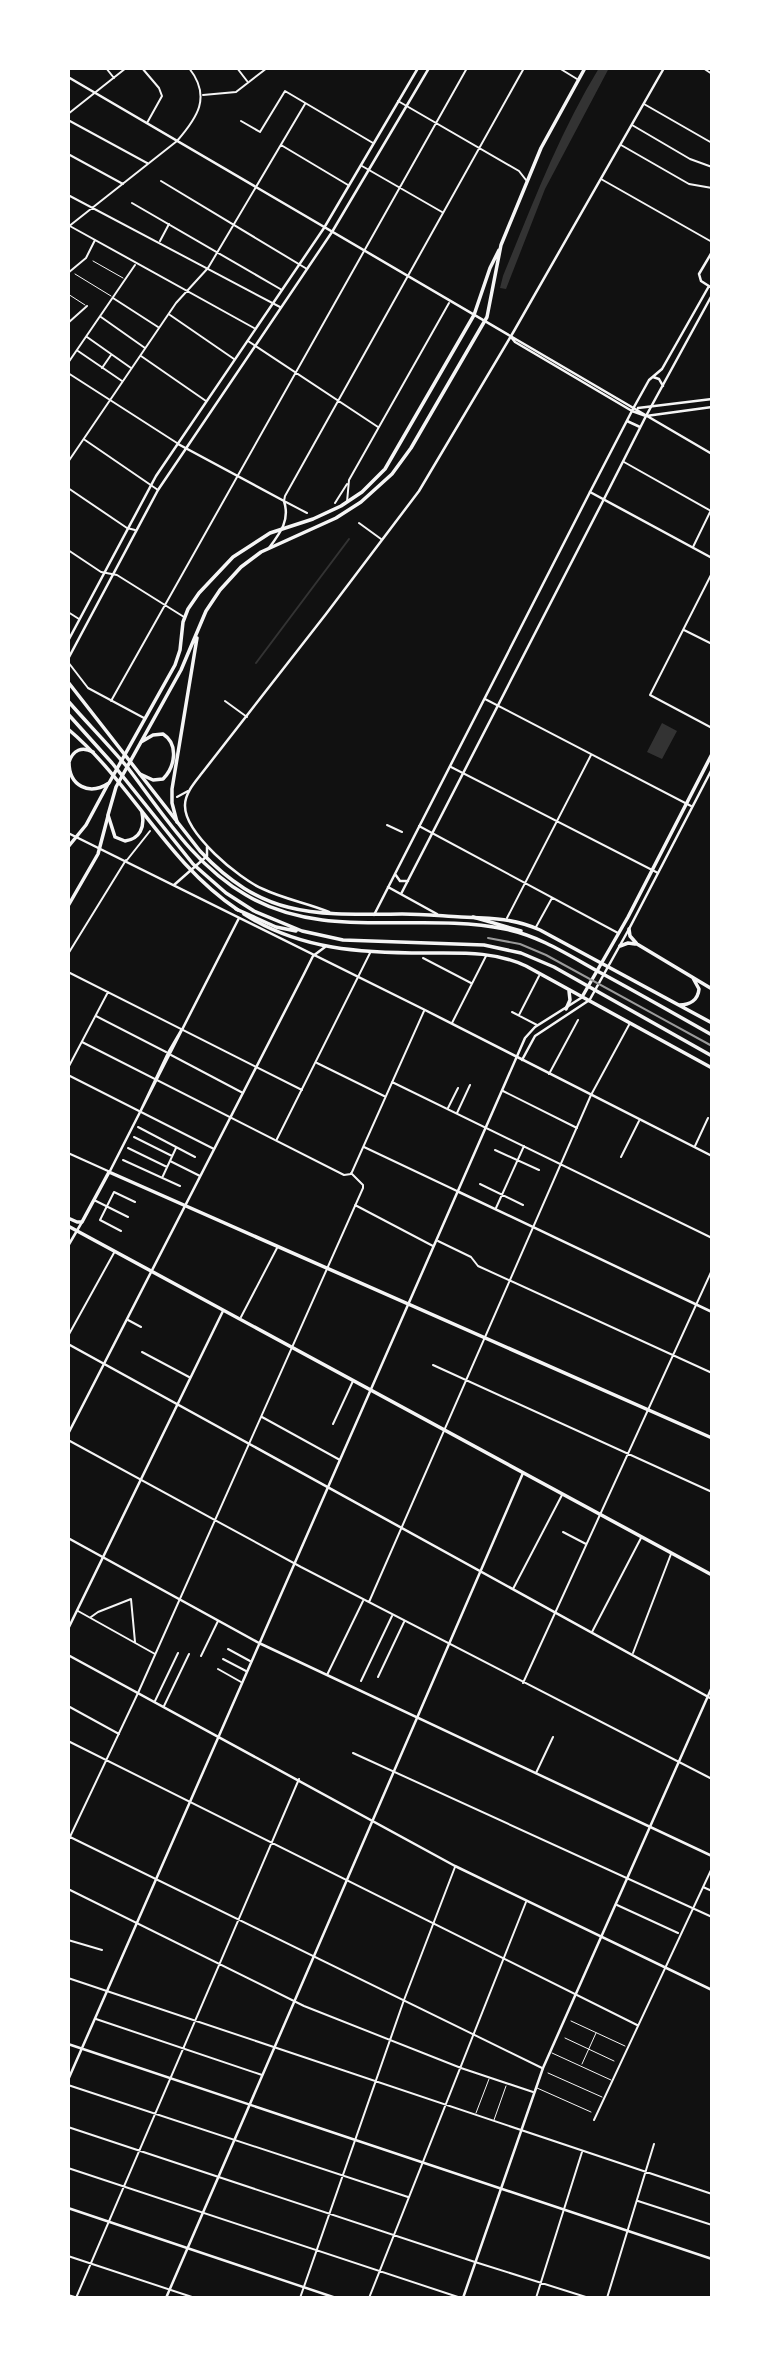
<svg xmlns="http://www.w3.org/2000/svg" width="780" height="2366" font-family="Poppins,sans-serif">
	<rect width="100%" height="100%" fill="#111"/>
	<path fill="#333" d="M 599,68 L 609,68 L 545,189 L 506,289 L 500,288 L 503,276 C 532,205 559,134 599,68 Z
		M 662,723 L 677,731 L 662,759 L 647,752 Z"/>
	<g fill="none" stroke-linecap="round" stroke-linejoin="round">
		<path stroke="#333" stroke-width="2" d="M 256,663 L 349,539"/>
		<path stroke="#f5f5f5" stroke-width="1" d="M 93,261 L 123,278
			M 75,274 L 111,296
			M 68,294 L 85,305
			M 571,2021 L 625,2046
			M 565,2038 L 614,2061
			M 552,2053 L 611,2080
			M 582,2064 L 596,2033
			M 548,2073 L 602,2097
			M 537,2088 L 591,2112
			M 476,2113 L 489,2079
			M 494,2120 L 506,2086"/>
		<path stroke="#f5f5f5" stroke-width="2" d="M 113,298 L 158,327
			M 102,368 L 111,355
			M 177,797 L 188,791
			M 387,825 L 402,832
			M 127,860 L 150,831
			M 448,1108 L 458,1088
			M 457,1113 L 470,1085
			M 91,1617 L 98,1612 L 131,1599 L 135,1642
			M 228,1649 L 250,1661
			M 201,1656 L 218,1621
			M 223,1659 L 246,1671
			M 218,1669 L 241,1682
			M 327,1675 L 363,1601
			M 361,1681 L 392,1616
			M 155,1701 L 178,1653
			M 164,1706 L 189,1654"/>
		<path stroke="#f5f5f5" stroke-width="2" d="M 106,68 L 114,78
			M 142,68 L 159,88 L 162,96 L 147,123
			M 237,68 L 247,81
			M 559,68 L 577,79
			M 703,68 L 712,74
			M 203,95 L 236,92 L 267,68
			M 398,101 L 519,171 L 526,180
			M 644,104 L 712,143
			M 68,114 L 126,68
			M 68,120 L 147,163
			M 241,121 L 260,132 L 285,91 L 373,143
			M 632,125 L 690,159 L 712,167
			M 281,145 L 348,185
			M 621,145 L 689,184 L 712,188
			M 68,154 L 123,184
			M 362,166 L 442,212
			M 601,179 L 712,242
			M 161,181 L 307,269
			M 68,195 L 280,307
			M 132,203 L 282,290
			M 68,225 L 254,328
			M 68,227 L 177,141 C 197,118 212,97 189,68
			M 160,241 L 169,224
			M 68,273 L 86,258 L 95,240
			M 170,315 L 234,359
			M 101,317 L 145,348
			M 68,323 L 87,306
			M 87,337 L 131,368
			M 248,341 L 378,427
			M 78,351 L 122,381
			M 141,356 L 206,401
			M 68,363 L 135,265
			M 68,373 L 177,443
			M 85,440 L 158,490
			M 68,462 L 176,303 L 208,268 L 305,104
			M 624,462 L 711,511
			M 68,488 L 127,528 L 135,530
			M 347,502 L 349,480 L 449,303
			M 335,503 L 347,484
			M 307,513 L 284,501 L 285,496 L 524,68
			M 359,523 L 381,539
			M 693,547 L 712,508
			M 68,550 L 101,572 L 117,575 L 184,617
			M 712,573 L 650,695 L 712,728
			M 68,612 L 79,619
			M 684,630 L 712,644
			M 68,662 L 88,688 L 144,718
			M 485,699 L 691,806
			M 111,701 L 467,68
			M 225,701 L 247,717
			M 451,767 L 658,873
			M 419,826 L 618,933
			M 507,918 L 591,755
			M 536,927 L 552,898
			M 68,954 L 126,860
			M 423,958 L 471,983
			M 68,972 L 302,1090
			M 512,1012 L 537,1025
			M 519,1015 L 539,976
			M 96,1016 L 166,1052
			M 452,1023 L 486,956
			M 82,1042 L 344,1175 L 351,1174
			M 171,1055 L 243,1093
			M 317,1063 L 384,1096
			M 68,1068 L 108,992
			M 549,1074 L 578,1020
			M 68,1075 L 214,1149
			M 392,1082 L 712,1238
			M 503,1091 L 577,1128
			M 138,1127 L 195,1157
			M 134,1137 L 172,1156
			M 277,1139 L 370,953
			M 695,1146 L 708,1118
			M 364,1147 L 457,1191
			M 128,1148 L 167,1167
			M 495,1150 L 539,1170
			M 68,1153 L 108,1171
			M 621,1157 L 639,1121
			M 123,1160 L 180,1186
			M 170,1161 L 200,1176
			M 352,1172 L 424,1011
			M 162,1178 L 176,1148
			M 480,1184 L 523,1205
			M 94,1200 L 128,1217
			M 355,1205 L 433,1246
			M 496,1208 L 524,1146
			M 121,1231 L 100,1220 L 114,1192 L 135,1202
			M 438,1241 L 471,1257 L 478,1266 L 712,1373
			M 241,1317 L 277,1248
			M 128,1320 L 141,1327
			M 68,1336 L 115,1251
			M 142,1352 L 189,1377
			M 433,1365 L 712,1492
			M 262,1417 L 340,1460
			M 333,1424 L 353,1381
			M 68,1440 L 301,1567 L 712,1779
			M 563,1532 L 586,1544
			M 513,1589 L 562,1495
			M 369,1602 L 591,1095 L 630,1023
			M 78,1611 L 155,1654
			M 592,1632 L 641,1538
			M 633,1653 L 671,1554
			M 378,1677 L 404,1622
			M 523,1683 L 712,1270
			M 68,1706 L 119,1734
			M 68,1741 L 637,2025
			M 353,1753 L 712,1917
			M 536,1773 L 553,1737
			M 68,1836 L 542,2068
			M 68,1841 L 138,1693 L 363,1188 L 363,1185 L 351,1173
			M 703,1887 L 712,1891
			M 68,1889 L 304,2006 L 461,2068 L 533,2092
			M 617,1905 L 678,1933
			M 68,1940 L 102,1950
			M 68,1978 L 712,2194
			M 96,2019 L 262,2075
			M 68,2085 L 408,2197
			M 594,2120 L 712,1868
			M 68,2127 L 475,2262 L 589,2298
			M 68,2168 L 461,2298
			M 638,2201 L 712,2225
			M 68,2256 L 195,2298
			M 68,2295 L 78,2298
			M 76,2298 L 299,1779
			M 300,2298 L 404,2000 L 455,1867
			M 369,2298 L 526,1902
			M 536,2298 L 582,2152
			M 607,2298 L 654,2144"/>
		<path stroke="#f5f5f5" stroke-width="2.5" d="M 712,252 L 699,274 L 701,281 L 712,288
			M 653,377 L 659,379 L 663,386
			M 634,407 L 649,380 L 662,369 L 709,286
			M 646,416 L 712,295
			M 178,444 L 284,501 C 290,520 281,532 269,548
			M 68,833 L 425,1010 L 712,1156
			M 395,874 L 400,881 L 408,881
			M 174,885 L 207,856 L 207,847
			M 388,887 L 437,914
			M 401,894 L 604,499
			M 329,912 C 307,903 284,899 263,889 C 239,879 184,833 185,805 C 185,793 195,782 202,773 L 326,614 L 419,491 L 514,331 L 664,68
			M 374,915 L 590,492
			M 522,1060 L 535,1036 L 588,1001
			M 141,1110 L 168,1053 L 182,1029
			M 110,1171 L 239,918
			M 459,1192 L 712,1312
			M 68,1246 L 82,1222
			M 68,1344 L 712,1699
			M 68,1629 L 223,1311
			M 166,2298 L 523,1473
			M 463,2298 L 543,2068 L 712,1687"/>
		<path stroke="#f5f5f5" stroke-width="2.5" d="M 68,77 L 712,454
			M 511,337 L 515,342 L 632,411 L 646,416 L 712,407
			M 634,407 L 590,492 L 712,558
			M 638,408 L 712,399
			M 627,421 L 640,427
			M 604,499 L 646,416
			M 68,641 L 156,476 L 324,228 L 418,68
			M 68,659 L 158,490 L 332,232 L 429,68
			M 589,1001 L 629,929 L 712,769
			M 68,1434 L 304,974 L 313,956 L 325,947
			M 68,1538 L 259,1643 L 712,1856
			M 68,1655 L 455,1866 L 712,1990
			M 68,2044 L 712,2259
			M 68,2080 L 525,1038 L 535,1027 L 581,998
			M 68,2208 L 336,2298"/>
		<path stroke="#f5f5f5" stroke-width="3.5" d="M 68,682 L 200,851 C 264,919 316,915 402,914 C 422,914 442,916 461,917 C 489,918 514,918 540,930 L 712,1023
			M 68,729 C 133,784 165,861 238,910
			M 68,847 L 86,825 L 108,784
			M 68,906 L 98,854 L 108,816
			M 244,914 C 300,950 362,953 426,953 C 461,953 494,951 526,966 L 712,1068
			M 629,929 L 630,936 L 637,944 L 712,989
			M 620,946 L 628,943 L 635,944
			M 582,997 L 628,917 L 712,754
			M 679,1005 C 690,1005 698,1000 699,989 L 693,978
			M 566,1009 L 570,1000 L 569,991
			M 68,1218 L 77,1222 L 82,1222 L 109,1172 L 712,1438
			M 68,1226 L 712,1575"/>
		<path stroke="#f5f5f5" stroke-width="3.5" d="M 93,752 C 82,746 73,750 69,762 C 69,786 89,796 109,783 L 175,665 L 180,650 L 183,622 L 188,609 L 199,593 L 233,557 L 270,533 L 313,519 L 341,506 L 362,492 L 385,469 L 474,315 L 490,268 L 499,250
			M 140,774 L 153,780 L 163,779 C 175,767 179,744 163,734 L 153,735 L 141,742
			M 142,813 C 145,827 140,839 125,841 L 115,837 L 108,815 L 116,787 L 181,670 L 206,611 L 220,590 L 241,567 L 261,552 L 336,518 L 361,502 L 392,474 L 411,448 L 487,317 L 501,245 L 541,148 L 585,68
			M 177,822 L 172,803 L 172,789 L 197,638"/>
		<path stroke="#f5f5f5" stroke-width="3.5" d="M 68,701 C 88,724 109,745 128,768 C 163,814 195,866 246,895 C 325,942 419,911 505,929 C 540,936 570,956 601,973 C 638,993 675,1014 712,1035
			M 68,714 L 112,763 L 193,864 L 226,893 L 254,911 L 302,931 L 343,940 L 484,945 L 521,953 L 554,967 L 712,1056
			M 236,909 L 276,927 L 296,931
			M 473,917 L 521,931"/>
		<path stroke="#9a9a9a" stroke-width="2" d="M 488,938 L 520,944 L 546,955 L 712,1046"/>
	</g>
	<rect width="780" height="2366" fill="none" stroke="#ffffff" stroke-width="140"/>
</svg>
